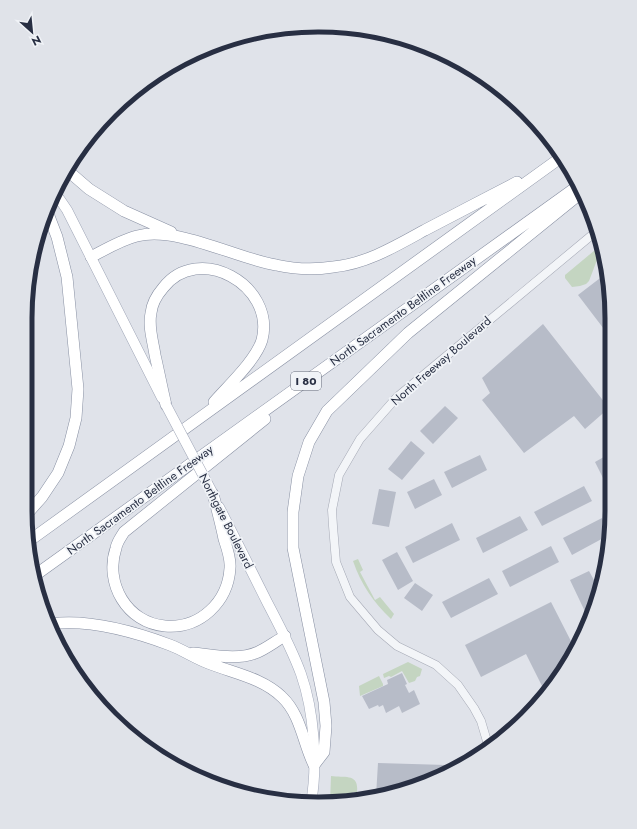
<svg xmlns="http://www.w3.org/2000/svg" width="637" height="829" font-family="Jost,sans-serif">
	<rect width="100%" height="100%" fill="#e0e3ea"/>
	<path fill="#c4d5c1" d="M 601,245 L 603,252 L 597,260 L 589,281 L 586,284 L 580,286 L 572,287 L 565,278 L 565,275 Z
		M 358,559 L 363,570 L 360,572 L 375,600 L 380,597 L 394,614 L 391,619 C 373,602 361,584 353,561 Z
		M 408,662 L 422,669 L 420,676 L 417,677 L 415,681 L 409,683 L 402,671 L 391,677 L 389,676 L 384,678 L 383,674 Z
		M 379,676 L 383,684 L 383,686 L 360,696 L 359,686 Z
		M 331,776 C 345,778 359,773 357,792 L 353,792 L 351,800 L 330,803 Z"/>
	<path fill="#b7bcc8" d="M 608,272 L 610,280 L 610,337 L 578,295 Z
		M 543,324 L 609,408 L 585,429 L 574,416 L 524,453 L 482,400 L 490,393 L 482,378 Z
		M 445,406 L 458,418 L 433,444 L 420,431 Z
		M 411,441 L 425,453 L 402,480 L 388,469 Z
		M 609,454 L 609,490 L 595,462 Z
		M 480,455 L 487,470 L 452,488 L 444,472 Z
		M 434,479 L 442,495 L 415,509 L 407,492 Z
		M 584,486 L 592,501 L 542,526 L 534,512 Z
		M 379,489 L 396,492 L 389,527 L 372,524 Z
		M 520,516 L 528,530 L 483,553 L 476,538 Z
		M 602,518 L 609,535 L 572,555 L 563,538 Z
		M 452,523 L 460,540 L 413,563 L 405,547 Z
		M 551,546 L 559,562 L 510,587 L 502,571 Z
		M 397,552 L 413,581 L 398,590 L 382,560 Z
		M 589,571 L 600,591 L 596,605 L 589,620 L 570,580 Z
		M 489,578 L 498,594 L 451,618 L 442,602 Z
		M 415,583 L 433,595 L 422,611 L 404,598 Z
		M 551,602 L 575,649 L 563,673 L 546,694 L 526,654 L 481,677 L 465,645 Z
		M 402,673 L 407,684 L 405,685 L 409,693 L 414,690 L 420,704 L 402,713 L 399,706 L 386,713 L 383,705 L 379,707 L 378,705 L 369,709 L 362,696 L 388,684 L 387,680 Z
		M 378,763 L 446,765 L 446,771 L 395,794 L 376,796 Z"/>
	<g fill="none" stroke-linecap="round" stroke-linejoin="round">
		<g stroke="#a5a9b5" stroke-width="9">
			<path id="minor" d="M 489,748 L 481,721 L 474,708 L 458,685 L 436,665 L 397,646 L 378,630 L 350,597 L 336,562 L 333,526 L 332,510 L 339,475 L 360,439 L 397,397 L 598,230"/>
		</g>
		<g stroke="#9fa6b7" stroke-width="11">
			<path id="major" d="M 54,191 L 67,210 L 162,398
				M 219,507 C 235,538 251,570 267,602 C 279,625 292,649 301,674 C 314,711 318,764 311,803"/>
		</g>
		<g stroke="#878fa2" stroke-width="12">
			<path id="highway" d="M 67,170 L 89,189 L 124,211 L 171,232
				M 91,257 C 106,249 121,240 137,236 C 178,226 235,258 276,265 C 294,269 314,270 333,267 C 366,264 396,246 425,230 C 456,214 486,198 517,182
				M 166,405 C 162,389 159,372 155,355 C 153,341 148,327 151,313 C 152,303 157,295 163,288 C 198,242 276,285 262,340 C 256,360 228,386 214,402
				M 213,494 C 217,509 221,524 224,539 C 227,548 231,559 230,568 C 228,602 200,629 165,626 C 127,623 104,583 116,548 C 117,542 121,537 124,532 L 265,419
				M 26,515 L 42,497 L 58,473 L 69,446 L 76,418 L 78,389 L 67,277 L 57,237 L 47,211
				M 29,541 L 563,156
				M 34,576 L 578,186
				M 51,624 C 88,619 135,632 170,645 C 183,650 195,658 208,663 C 233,673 263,678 282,697 C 301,715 303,743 314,765 L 324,752 L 326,726 L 324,702 L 293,548 L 293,512 L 298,476 L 309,442 L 327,411 L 408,333 L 581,193
				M 193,653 C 214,655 238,661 258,652 C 267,648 276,641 285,636"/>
		</g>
		<use href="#minor" stroke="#f3f5f8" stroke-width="8"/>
		<use href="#major" stroke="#fff" stroke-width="10"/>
		<use href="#highway" stroke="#fff" stroke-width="11"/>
		<g stroke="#9fa6b7" stroke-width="11" stroke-linecap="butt">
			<path id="major-bridge" d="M 166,405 L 213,494"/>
		</g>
		<use href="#major-bridge" stroke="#fff" stroke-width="10"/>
	</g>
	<g text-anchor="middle" stroke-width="3.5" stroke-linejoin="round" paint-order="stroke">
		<rect fill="#f0f3f7" stroke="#646a79" stroke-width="1" x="291" y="372" width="30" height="18" rx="3"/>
		<g font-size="11" font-weight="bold" fill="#282f43">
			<text x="306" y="385">I 80</text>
		</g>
		<g font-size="12" fill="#282f43" stroke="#f0f3f7">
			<text transform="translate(403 311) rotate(-36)" y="4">North Sacramento Beltline Freeway</text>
			<text transform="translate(441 361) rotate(-41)" y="4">North Freeway Boulevard</text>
			<text transform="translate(140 500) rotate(-36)" y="4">North Sacramento Beltline Freeway</text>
			<text transform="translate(226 521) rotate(63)" y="4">Northgate Boulevard</text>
		</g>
	</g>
	<path d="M0 0H637V829H0ZM318 32H319A286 286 0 0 1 605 318V511A286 286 0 0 1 319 797H318A286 286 0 0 1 32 511V318A286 286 0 0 1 318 32Z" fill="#e0e3e9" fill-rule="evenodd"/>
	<path fill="none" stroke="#282f43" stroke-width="5" d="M318 32H319A286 286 0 0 1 605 318V511A286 286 0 0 1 319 797H318A286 286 0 0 1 32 511V318A286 286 0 0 1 318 32Z"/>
	<g transform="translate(32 32) rotate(153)" stroke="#f0f3f7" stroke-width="3" paint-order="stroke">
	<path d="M0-3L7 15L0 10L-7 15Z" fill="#282f43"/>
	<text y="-6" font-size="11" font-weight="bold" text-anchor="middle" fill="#282f43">N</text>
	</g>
</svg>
